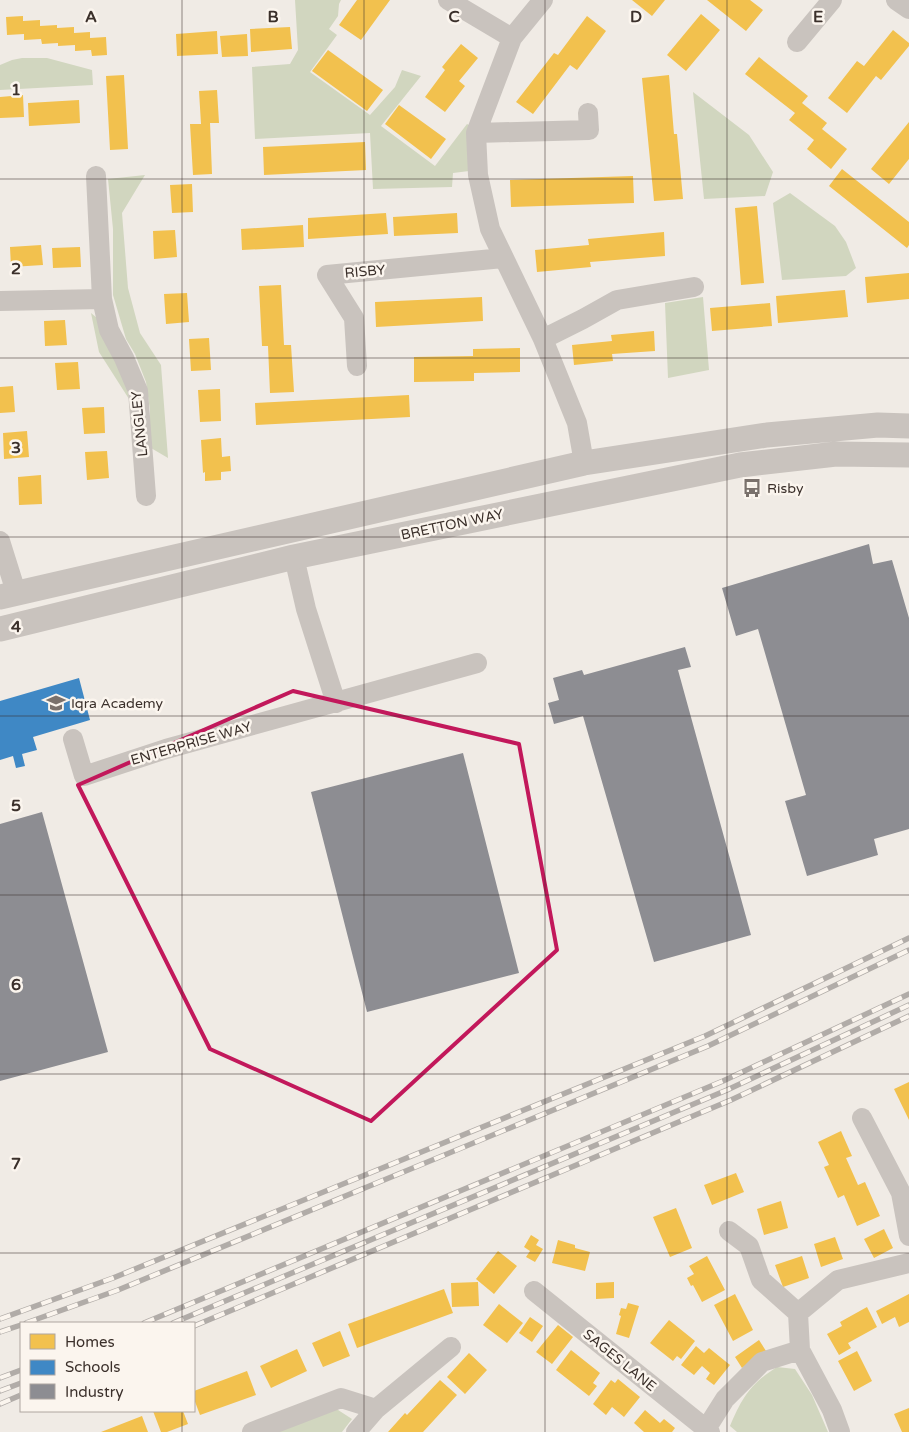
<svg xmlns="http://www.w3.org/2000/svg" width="909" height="1432" font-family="'Varela Round',sans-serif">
	<rect width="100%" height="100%" fill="#f0ebe5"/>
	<path fill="#d1d6bf" d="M 295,0 L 341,0 L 339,4 L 338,16 L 329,29 L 337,35 L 310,72 L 370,115 L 395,87 L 402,70 L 421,76 L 381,126 L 435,166 L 467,124 L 471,126 L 469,171 L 453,173 L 452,187 L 373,189 L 370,133 L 255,139 L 252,67 L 290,64 L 298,50 Z
		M 22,58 L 47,58 L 92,70 L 93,85 L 0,90 L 0,65 L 12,60 Z
		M 693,92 L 749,135 L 773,172 L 765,196 L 704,199 Z
		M 145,175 L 122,213 L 128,288 L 140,333 L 161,365 L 168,458 L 151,448 L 149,432 L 150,410 L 146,382 L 135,354 L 126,339 L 113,295 L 113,229 L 108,179 Z
		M 790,193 L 835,226 L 846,242 L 856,268 L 846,276 L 782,280 L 773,203 Z
		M 703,297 L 709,370 L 668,378 L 665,303 Z
		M 91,313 L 97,318 L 124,369 L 129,399 L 99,352 Z
		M 777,1367 L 795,1369 L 812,1395 L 828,1432 L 737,1432 L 730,1426 C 742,1398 750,1384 777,1367 Z
		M 335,1408 L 352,1419 L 342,1432 L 275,1432 Z"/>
	<path fill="#f2c14e" d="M 357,0 L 390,0 L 361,40 L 339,25 Z
		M 632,0 L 665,0 L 652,16 Z
		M 707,0 L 750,0 L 763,10 L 746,31 Z
		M 701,14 L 720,30 L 686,71 L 667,55 Z
		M 23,16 L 23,21 L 40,20 L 40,26 L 57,25 L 57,28 L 74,27 L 74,33 L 90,32 L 90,38 L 106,37 L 107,55 L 92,56 L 91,50 L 75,51 L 75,45 L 58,46 L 58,43 L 42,44 L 41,39 L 24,40 L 24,34 L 7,35 L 6,17 Z
		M 587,16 L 606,31 L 577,70 L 570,65 L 533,114 L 516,102 L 554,53 L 558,55 Z
		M 290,27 L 292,49 L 251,52 L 250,29 Z
		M 893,30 L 909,43 L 909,46 L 881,80 L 876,76 L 847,113 L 828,98 L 857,61 L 864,66 Z
		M 217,31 L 218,54 L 177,56 L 176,34 Z
		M 247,34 L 248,56 L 222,57 L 220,36 Z
		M 461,44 L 478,58 L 459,81 L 465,86 L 445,112 L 425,97 L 445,70 L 442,67 Z
		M 328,50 L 383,90 L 367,111 L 312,71 Z
		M 759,57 L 808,96 L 802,103 L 827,123 L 822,129 L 847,149 L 831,169 L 807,149 L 814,140 L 789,120 L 795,113 L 745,74 Z
		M 124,75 L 128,149 L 110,150 L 106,76 Z
		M 669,75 L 674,134 L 677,134 L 683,199 L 654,201 L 642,78 Z
		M 217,90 L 219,123 L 210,123 L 212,174 L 193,175 L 190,124 L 201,124 L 199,91 Z
		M 23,95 L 24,117 L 0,118 L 0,97 Z
		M 79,100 L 80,123 L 29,126 L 28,103 Z
		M 399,105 L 446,139 L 431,159 L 385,124 Z
		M 909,122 L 909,159 L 889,184 L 871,169 Z
		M 365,142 L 366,170 L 264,175 L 263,147 Z
		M 842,169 L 909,222 L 909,245 L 907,248 L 829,186 Z
		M 633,176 L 634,203 L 511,207 L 510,180 Z
		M 192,184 L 193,212 L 172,213 L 170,185 Z
		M 757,206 L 764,283 L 741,285 L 735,208 Z
		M 386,213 L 388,234 L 308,239 L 308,218 Z
		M 457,213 L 458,233 L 394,236 L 393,217 Z
		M 303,225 L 304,247 L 242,250 L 241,229 Z
		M 175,230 L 177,257 L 154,259 L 153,231 Z
		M 664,232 L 665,256 L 590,262 L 591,267 L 537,272 L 535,250 L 589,245 L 588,239 Z
		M 41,245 L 43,265 L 11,267 L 10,247 Z
		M 80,247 L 81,267 L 53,268 L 52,248 Z
		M 909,273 L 909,299 L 867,303 L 865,277 Z
		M 281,285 L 284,345 L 291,345 L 294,392 L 270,393 L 268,346 L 262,346 L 259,286 Z
		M 845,290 L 848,317 L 778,323 L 776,296 Z
		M 187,293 L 189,322 L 166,324 L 164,294 Z
		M 482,297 L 483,321 L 376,327 L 375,302 Z
		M 770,303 L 772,326 L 712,331 L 710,308 Z
		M 65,320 L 67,345 L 45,346 L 44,321 Z
		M 654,331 L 655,351 L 612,354 L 613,361 L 574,365 L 572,345 L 612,341 L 611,335 Z
		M 209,338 L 211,370 L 191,371 L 189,339 Z
		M 520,348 L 520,372 L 474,373 L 474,381 L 414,382 L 414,357 L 473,356 L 473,349 Z
		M 78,362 L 80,389 L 57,390 L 55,363 Z
		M 13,386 L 15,412 L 0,413 L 0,387 Z
		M 220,389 L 221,421 L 200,422 L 198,390 Z
		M 409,395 L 410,417 L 256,425 L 255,403 Z
		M 104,407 L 105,433 L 84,434 L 82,408 Z
		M 27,431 L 29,457 L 4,459 L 3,433 Z
		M 221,438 L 222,457 L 230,456 L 231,471 L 221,472 L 221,480 L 205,481 L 205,472 L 203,473 L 201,440 Z
		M 107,451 L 109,478 L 87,480 L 85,452 Z
		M 41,475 L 42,504 L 19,505 L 18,477 Z
		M 909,1082 L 909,1120 L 894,1089 Z
		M 841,1131 L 852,1156 L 846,1158 L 858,1185 L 865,1182 L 880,1216 L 857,1226 L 844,1195 L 838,1198 L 824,1167 L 829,1165 L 818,1142 Z
		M 736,1173 L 744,1192 L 712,1205 L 704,1185 Z
		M 781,1201 L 788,1228 L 764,1235 L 757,1209 Z
		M 676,1208 L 692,1248 L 670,1257 L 653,1217 Z
		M 884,1229 L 893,1248 L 874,1258 L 864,1239 Z
		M 531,1235 L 539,1240 L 536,1245 L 543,1249 L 535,1262 L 526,1257 L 530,1251 L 524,1247 Z
		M 835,1237 L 843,1259 L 821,1267 L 814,1244 Z
		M 558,1240 L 575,1245 L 575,1248 L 590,1252 L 585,1271 L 552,1263 Z
		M 498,1251 L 517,1266 L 494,1294 L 476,1279 Z
		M 707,1256 L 725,1290 L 702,1302 L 693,1285 L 691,1286 L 687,1278 L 694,1274 L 689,1266 Z
		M 802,1256 L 809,1278 L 783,1287 L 775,1265 Z
		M 478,1282 L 479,1306 L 452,1307 L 451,1283 Z
		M 614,1282 L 614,1298 L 596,1299 L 596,1283 Z
		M 444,1289 L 453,1313 L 357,1348 L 348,1324 Z
		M 735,1294 L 753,1330 L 733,1341 L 714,1305 Z
		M 909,1294 L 909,1322 L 899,1327 L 895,1317 L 882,1324 L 876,1311 Z
		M 628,1303 L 639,1306 L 629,1338 L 616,1334 L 621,1316 L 619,1315 L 621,1308 L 626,1309 Z
		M 499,1304 L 523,1323 L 507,1343 L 483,1325 Z
		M 867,1307 L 877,1327 L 848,1343 L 851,1348 L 839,1355 L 827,1334 L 842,1326 L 840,1322 Z
		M 530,1317 L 543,1326 L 532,1342 L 519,1333 Z
		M 669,1320 L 695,1341 L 681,1359 L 677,1356 L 673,1361 L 650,1343 Z
		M 558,1325 L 573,1337 L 552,1364 L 536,1352 Z
		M 340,1331 L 350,1356 L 323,1367 L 312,1343 Z
		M 759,1340 L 766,1351 L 742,1368 L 735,1357 Z
		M 696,1346 L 704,1353 L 709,1348 L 730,1365 L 714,1385 L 706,1379 L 710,1373 L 702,1366 L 694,1375 L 681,1365 Z
		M 297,1349 L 307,1371 L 271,1388 L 260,1366 Z
		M 571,1350 L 600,1373 L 593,1383 L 597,1386 L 589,1396 L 556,1370 Z
		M 857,1351 L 872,1381 L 854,1391 L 838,1361 Z
		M 469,1353 L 487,1370 L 465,1394 L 447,1377 Z
		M 247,1371 L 256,1395 L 200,1415 L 194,1399 L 194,1391 Z
		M 618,1379 L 640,1397 L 624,1417 L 612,1407 L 606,1415 L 593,1404 L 611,1380 L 615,1383 Z
		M 440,1380 L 457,1395 L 423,1432 L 388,1432 L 405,1413 L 407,1415 Z
		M 909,1408 L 909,1432 L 902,1432 L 894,1414 Z
		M 645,1410 L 660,1423 L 664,1419 L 675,1428 L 672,1432 L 644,1432 L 634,1423 Z
		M 153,1411 L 183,1411 L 188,1424 L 167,1432 L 161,1432 Z
		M 142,1416 L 148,1432 L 101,1432 Z"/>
	<path fill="#3f88c5" d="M 79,678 L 90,720 L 33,737 L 37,750 L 22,754 L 25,766 L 16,768 L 13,756 L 0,760 L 0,701 Z"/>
	<path fill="#8d8d92" d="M 869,544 L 873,564 L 892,560 L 909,618 L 909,829 L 874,839 L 878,855 L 807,876 L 785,801 L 806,795 L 758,629 L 736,636 L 722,588 Z
		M 685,647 L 691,667 L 678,670 L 751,935 L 654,962 L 583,716 L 554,724 L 548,703 L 559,700 L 553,678 L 582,670 L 584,675 Z
		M 463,753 L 519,973 L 367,1012 L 311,792 Z
		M 42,812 L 108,1052 L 0,1081 L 0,824 Z"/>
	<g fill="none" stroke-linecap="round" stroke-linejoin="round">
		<path stroke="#c9c3be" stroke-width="20" d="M 448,0 L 512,38
			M 543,0 L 512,38 L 490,96 L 476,133 L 478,175 L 490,229 L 543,339 L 577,423 L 584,463
			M 896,0 L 909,9
			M 797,42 L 832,0
			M 476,133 L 589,130 L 588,113
			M 96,176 L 102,299 L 109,330 L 124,358 L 138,391 L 146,496
			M 0,301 L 102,299
			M 543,339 L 583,319 L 617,300 L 694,287
			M 357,366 L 354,318 L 327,275 L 503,258
			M 0,541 L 16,592
			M 294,557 L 306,609 L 336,703
			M 73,739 L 84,776 L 166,749 L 477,663
			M 862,1118 L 901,1193 L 909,1236
			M 729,1231 L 749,1246 L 761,1280 L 798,1313
			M 534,1291 L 710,1432
			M 706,1429 L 725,1399 L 762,1362 L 800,1350
			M 252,1432 L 341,1398 L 376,1409
			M 356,1432 L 376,1409 L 451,1347
			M 840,1432 L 832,1410 L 800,1350 L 798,1313 L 838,1280 L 909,1263"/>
		<path stroke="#c9c3be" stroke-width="25" d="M 0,597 L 584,463 L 767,435 L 878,425 L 909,426
			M 0,629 L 294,557 L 740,465 L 836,454 L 909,455"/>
		<g stroke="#b1aca8" stroke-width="5.5">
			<path id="rail" d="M 0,1319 L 113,1278 L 705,1036 L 909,938
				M 26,1323 L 118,1290 L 708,1046 L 909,950
				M 144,1323 L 723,1081 L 909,994
				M 173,1323 L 727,1090 L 909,1005
				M 194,1326 L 731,1100 L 909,1016
				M 0,1332 L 21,1325
				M 0,1378 L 21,1370
				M 0,1391 L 21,1383
				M 0,1404 L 21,1395"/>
		</g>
		<use href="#rail" stroke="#fbf5ee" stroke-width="4" stroke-dasharray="11" stroke-linecap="butt"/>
	</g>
	<path fill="none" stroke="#c2185b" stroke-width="4" stroke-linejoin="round" d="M 293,691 L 519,744 L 557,950 L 371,1121 L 210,1049 L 78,785 Z"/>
	<path fill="none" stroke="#3b302b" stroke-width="1" stroke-opacity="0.55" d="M 182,0 L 182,1323M 364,0 L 364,1432M 545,0 L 545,1432M 727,0 L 727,1432M 0,179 L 909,179M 0,358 L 909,358M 0,537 L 909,537M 0,716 L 909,716M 0,895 L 909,895M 0,1074 L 909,1074M 0,1253 L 909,1253M 182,1411 L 182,1432"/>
	<defs>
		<g id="bus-bare" transform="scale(1.5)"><path d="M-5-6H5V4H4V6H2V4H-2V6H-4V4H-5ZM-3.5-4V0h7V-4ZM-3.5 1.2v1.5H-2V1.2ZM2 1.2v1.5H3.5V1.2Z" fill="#7a716c" stroke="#fbf5ee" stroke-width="2.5" paint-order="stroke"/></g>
		<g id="school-bare" transform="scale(1.5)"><path d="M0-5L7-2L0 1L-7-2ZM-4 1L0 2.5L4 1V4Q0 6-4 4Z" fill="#7a716c" stroke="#fbf5ee" stroke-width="2.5" paint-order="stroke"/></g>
	</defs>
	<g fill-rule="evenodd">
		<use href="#bus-bare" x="752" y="488"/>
		<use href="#school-bare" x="56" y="703"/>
	</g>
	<g text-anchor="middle" stroke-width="5" stroke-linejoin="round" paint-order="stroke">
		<g font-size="14" fill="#3b302b" stroke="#fbf5ee">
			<text transform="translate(365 271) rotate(-5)" y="5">RISBY</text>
			<text transform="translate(139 424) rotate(-96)" y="5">LANGLEY</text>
			<text transform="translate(452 524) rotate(-12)" y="5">BRETTON WAY</text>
			<text transform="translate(191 743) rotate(-16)" y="5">ENTERPRISE WAY</text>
			<text transform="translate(620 1360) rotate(39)" y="5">SAGES LANE</text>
		</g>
		<g font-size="14" fill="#3b302b" stroke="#fbf5ee" text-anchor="start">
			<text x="767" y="493">Risby</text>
			<text x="71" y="708">Iqra Academy</text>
		</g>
	</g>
	<g font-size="16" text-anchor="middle" font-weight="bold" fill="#3b302b" stroke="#fbf5ee" stroke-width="5" stroke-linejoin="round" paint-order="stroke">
		<text x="91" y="22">A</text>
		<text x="273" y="22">B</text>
		<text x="454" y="22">C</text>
		<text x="636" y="22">D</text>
		<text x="818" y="22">E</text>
		<text x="16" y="95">1</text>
		<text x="16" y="274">2</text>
		<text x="16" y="453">3</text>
		<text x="16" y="632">4</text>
		<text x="16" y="811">5</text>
		<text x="16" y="990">6</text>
		<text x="16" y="1169">7</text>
	</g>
	<rect x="20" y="1322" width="175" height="90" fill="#fbf5ee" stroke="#aea6a0"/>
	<rect x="30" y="1334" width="25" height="15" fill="#f2c14e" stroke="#aea6a0"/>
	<text x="65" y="1347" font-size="15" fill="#3b302b">Homes</text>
	<rect x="30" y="1360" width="25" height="15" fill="#3f88c5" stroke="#aea6a0"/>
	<text x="65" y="1372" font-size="15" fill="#3b302b">Schools</text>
	<rect x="30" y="1384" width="25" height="15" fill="#8d8d92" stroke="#aea6a0"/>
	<text x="65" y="1397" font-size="15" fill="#3b302b">Industry</text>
</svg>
